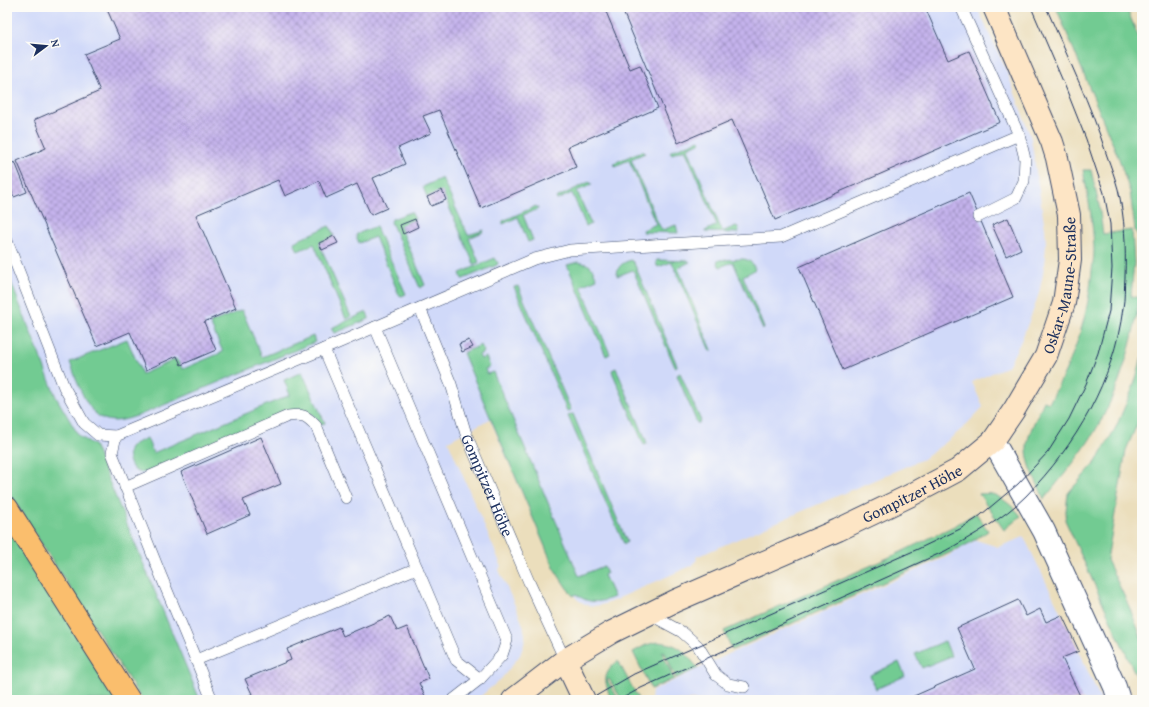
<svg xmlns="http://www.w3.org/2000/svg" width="1149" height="707" font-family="'Gentium Book Plus',serif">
	<defs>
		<pattern id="building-cross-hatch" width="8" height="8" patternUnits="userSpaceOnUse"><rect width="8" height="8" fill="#c5b3ec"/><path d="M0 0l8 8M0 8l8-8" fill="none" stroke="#9f92c2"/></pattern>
	</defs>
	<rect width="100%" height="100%" fill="#fdfcf7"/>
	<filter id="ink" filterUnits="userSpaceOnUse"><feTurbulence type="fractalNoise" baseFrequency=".025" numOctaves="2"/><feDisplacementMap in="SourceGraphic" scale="8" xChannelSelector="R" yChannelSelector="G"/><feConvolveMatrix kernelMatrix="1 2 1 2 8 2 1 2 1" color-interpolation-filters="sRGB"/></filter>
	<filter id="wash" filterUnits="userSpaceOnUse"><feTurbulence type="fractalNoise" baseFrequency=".012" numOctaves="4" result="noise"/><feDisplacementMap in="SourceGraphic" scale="16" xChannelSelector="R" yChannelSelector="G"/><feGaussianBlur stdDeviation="0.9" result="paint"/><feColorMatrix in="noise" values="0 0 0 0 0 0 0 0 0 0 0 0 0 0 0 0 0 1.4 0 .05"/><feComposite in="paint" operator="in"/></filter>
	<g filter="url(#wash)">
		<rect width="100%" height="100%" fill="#ebdebc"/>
		<path fill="#d0d9f9" d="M 7,7 L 977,7 L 1008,74 L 1031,138 L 1045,229 L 1046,245 L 1043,274 L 1039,293 L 1033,311 L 1021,341 L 1008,366 L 972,382 L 983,407 L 963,428 L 946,442 L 923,459 L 696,557 L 697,559 L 693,565 L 619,598 L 619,599 L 601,605 L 593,606 L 585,604 L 578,600 L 566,587 L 555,570 L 490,419 L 448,441 L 501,565 L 499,570 L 517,610 L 523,625 L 525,635 L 524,644 L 520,655 L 501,679 L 476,700 L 200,700 L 95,446 L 79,436 L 56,397 L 7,272 Z
			M 1024,537 L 1062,615 L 1101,700 L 651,700 L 652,691 L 733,652 L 946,557 L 976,540 L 998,547 Z"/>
		<path fill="#72cb92" stroke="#467d78" d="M 1056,7 L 1126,7 L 1142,45 L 1142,244 L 1135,230 L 1130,192 L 1119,159 Z
			M 699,140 L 701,142 L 688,148 L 691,156 L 722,231 L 724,231 L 736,226 L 738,227 L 739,231 L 738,233 L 705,232 L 705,231 L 717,225 L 685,149 L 672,154 L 670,153 L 671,151 Z
			M 642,151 L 645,153 L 631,159 L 658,223 L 662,230 L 676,225 L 678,233 L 643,232 L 643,230 L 656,224 L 629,160 L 615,166 L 614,163 Z
			M 1083,170 L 1091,170 L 1099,205 L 1103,234 L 1132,230 L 1134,263 L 1131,296 L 1139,298 C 1133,351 1113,408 1082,451 C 1070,468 1057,483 1044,499 C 1038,483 1027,466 1027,449 C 1026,436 1039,413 1044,401 L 1049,403 C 1073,360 1088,320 1092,270 C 1093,263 1094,256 1094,249 C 1093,222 1088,196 1083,170 Z
			M 442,178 L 468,235 L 484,230 L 483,232 L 469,238 L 479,262 L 478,263 L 474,264 L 442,191 L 427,197 L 423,187 Z
			M 589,182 L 591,183 L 591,185 L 577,191 L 591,224 L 586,226 L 572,193 L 557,200 L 556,198 Z
			M 536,206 L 537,207 L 538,209 L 523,215 L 533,240 L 528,242 L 518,217 L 503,224 L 503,221 Z
			M 411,212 L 415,219 L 400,226 L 425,285 L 420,288 L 391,222 L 392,219 Z
			M 329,226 L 330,227 L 334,236 L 319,243 L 351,317 L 346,319 L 314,244 L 298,251 L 294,242 Z
			M 374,227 L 376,227 L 406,294 L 402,296 L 399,295 L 375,237 L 359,243 L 356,236 L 357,234 Z
			M 495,258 L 498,263 L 497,265 L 463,279 L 462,279 L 460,273 Z
			M 744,259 C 750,260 753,264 755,269 L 753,271 L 743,276 L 764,328 L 763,330 L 733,262 L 720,267 L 719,266 L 717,262 L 719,260 Z
			M 631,260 L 634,263 L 677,365 L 677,366 L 675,367 L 633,270 L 617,276 C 617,266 622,263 631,260 Z
			M 657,260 L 689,261 L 690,262 L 678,268 L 700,321 L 700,323 L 701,324 L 712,350 L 712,351 L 710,351 L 672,262 L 658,267 L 657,266 L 656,261 Z
			M 578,262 C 593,265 591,266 597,279 L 581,286 L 610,354 L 606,356 L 568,267 L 567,265 Z
			M 7,272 L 56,397 L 79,436 L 94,445 L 200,700 L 142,700 L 7,490 Z
			M 518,286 L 571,410 L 567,411 L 515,289 L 514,287 Z
			M 242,310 L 262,357 L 313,336 L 315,342 L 140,415 C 130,418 118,423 107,420 C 86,415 77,380 70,362 L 127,339 L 142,374 L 176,359 L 183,369 L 223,352 L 210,323 Z
			M 367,312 L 369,318 L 369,319 L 335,333 L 334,333 L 331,328 Z
			M 481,345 L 484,352 L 479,355 L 481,359 L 486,357 L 490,367 L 485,369 L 487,374 L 493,372 L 579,576 L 604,566 L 607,573 L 604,575 L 614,597 C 600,603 588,604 576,594 L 573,596 L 566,587 L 555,570 L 463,353 Z
			M 1142,357 L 1142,413 L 1126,450 L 1107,560 L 1128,604 L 1142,639 L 1142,689 L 1065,520 L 1068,493 L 1096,462 L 1116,427 L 1134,385 Z
			M 616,368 L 646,440 L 647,444 L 644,445 L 613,374 L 612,370 Z
			M 302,372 L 325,423 L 321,425 C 316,416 310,412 301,410 L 149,472 C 144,473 140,473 136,471 C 130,468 126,454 130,448 C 134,443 141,441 147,438 L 153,453 L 290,395 L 284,380 Z
			M 680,373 L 701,421 L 699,423 L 697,423 L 677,375 Z
			M 572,414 L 573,414 L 627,542 L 624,544 L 568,416 Z
			M 979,494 C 983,494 988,493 992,494 C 1002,497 1015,508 1021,516 L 1004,530 Z
			M 976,513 L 988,531 L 968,544 L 945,555 L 732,650 L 724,631 L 901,552 L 954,526 Z
			M 7,523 L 121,700 L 7,700 Z
			M 945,641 L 951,656 L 922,668 L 915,654 Z
			M 657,642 C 681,644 683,651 698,668 L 676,678 L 664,651 L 662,652 L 674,679 L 651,689 L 633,652 L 646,645 Z
			M 618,661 L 637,696 L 638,700 L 622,700 L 609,679 L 607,680 L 619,700 L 611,700 C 605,681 601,675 618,661 Z
			M 899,662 L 905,676 L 876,689 L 870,675 Z"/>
		<g id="blocks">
			<path fill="url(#building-cross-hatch)" d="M 106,7 L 604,7 L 630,69 L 640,65 L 658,108 L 568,147 L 576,167 L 481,208 L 439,110 L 423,116 L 431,133 L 398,148 L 405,164 L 373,178 L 387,208 L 371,215 L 357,184 L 326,198 L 319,181 L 285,196 L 278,180 L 196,215 L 236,308 L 204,322 L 216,350 L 181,365 L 177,356 L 146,370 L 130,332 L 97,346 L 17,161 L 46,148 L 34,120 L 100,91 L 84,54 L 120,39 Z
				M 621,7 L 925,7 L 948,60 L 969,51 L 1000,122 L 775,220 L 732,120 L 678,143 Z
				M 15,162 L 27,192 L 14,197 L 7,180 L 7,165 Z
				M 442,190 L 446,200 L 431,206 L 427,197 Z
				M 969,193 L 1013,297 L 843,370 L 799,267 Z
				M 1008,218 L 1021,249 L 1006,256 L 992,225 Z
				M 415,219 L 418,227 L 403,234 L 400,225 Z
				M 334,236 L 338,243 L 322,250 L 319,243 Z
				M 469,340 L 473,347 L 462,352 L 459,344 Z
				M 261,437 L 281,484 L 243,500 L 250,515 L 207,534 L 181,472 Z
				M 1018,600 L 1026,616 L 1040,609 L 1046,622 L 1062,615 L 1079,651 L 1062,658 L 1082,700 L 905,700 L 975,669 L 957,628 Z
				M 390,616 L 397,631 L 407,627 L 429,679 L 419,683 L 425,696 L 416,700 L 241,700 L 241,699 L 252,694 L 245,679 L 291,660 L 287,649 L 339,627 L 343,636 Z"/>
		</g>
	</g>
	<g filter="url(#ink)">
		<use href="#blocks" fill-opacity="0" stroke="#3a496c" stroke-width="1"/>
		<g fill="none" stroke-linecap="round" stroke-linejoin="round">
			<g stroke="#3a496c" stroke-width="12">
				<g id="lane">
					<path d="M 961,7 L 1019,135 L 1025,159 L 1024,181 L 1016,198 L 978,217"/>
					<path d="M 7,241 L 64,387 L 84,423 L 98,435 L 116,436"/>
					<path id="s1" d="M 420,308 L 451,384 L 466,434 L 529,582 L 565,660"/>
					<path d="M 375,327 L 507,640 L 502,655 L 480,679 L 453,700"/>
					<path d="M 324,349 L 116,436 L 112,453 L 161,576 L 196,660 L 417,568"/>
					<path d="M 125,487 L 288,416 C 303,414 306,415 316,426 L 346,498"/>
					<path d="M 649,614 L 682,632 L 698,646 L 716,675 L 728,684 L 744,687"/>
					<path d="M 196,660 L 212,700"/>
					<path d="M 480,679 L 456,660 L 324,349 L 534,259 L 570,250 L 781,237 L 1019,135"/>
				</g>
			</g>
			<g stroke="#3a496c" stroke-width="24">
				<path id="street" d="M 993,441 L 1044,531 L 1115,687 L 1119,700"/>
			</g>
			<g stroke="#3a496c" stroke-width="24">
				<g id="secondary">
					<path d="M 565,660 L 584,700"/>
					<path id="s2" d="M 513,700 L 565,660 L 612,632 L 675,601 L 838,530 L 911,495 L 958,470 L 993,441 L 1014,410 L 1046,356 L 1064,303 L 1070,260 L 1069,215 L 1057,158 L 1052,142 L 994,7"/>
				</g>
			</g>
			<g stroke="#3a496c" stroke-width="24">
				<path id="highway" d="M 7,508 L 129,700"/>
			</g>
			<use href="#lane" stroke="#fff" stroke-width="11"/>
			<use href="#street" stroke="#fff" stroke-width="22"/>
			<use href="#secondary" stroke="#fde5c5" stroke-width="22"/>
			<use href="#highway" stroke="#fabe6d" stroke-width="22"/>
			<path stroke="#1b2f5e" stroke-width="1" d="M 589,700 L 634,674 L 918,549 L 960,529 L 976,519 L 1018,484 L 1048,452 L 1069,419 L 1086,384 L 1098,353 L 1109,311 L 1112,268 L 1110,224 L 1104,193 L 1086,139 L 1065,86 L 1031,7
				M 619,700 L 641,688 L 945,551 C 974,535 1003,519 1026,496 C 1076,445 1114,380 1123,308 C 1125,298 1124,287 1125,277 C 1126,247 1125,218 1118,189 C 1115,178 1111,167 1107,156 C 1091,105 1067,56 1046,7"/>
		</g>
	</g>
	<g text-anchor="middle" stroke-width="3.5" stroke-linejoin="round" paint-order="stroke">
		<g font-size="16" fill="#1b2f5e" stroke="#fdfcf7">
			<text dy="6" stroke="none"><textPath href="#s2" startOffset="721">Oskar-Maune-Straße</textPath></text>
			<text dy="6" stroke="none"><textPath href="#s1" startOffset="190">Gompitzer Höhe</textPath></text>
			<text dy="6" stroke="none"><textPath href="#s2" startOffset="451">Gompitzer Höhe</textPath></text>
		</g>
	</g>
	<rect width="1149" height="707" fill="none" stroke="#fdfcf7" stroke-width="24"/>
	<g transform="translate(46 46) rotate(74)" stroke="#fdfcf7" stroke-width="3" paint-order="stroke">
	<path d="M0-3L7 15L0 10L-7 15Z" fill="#1b2f5e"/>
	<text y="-6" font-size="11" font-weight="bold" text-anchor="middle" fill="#1b2f5e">N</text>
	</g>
</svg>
